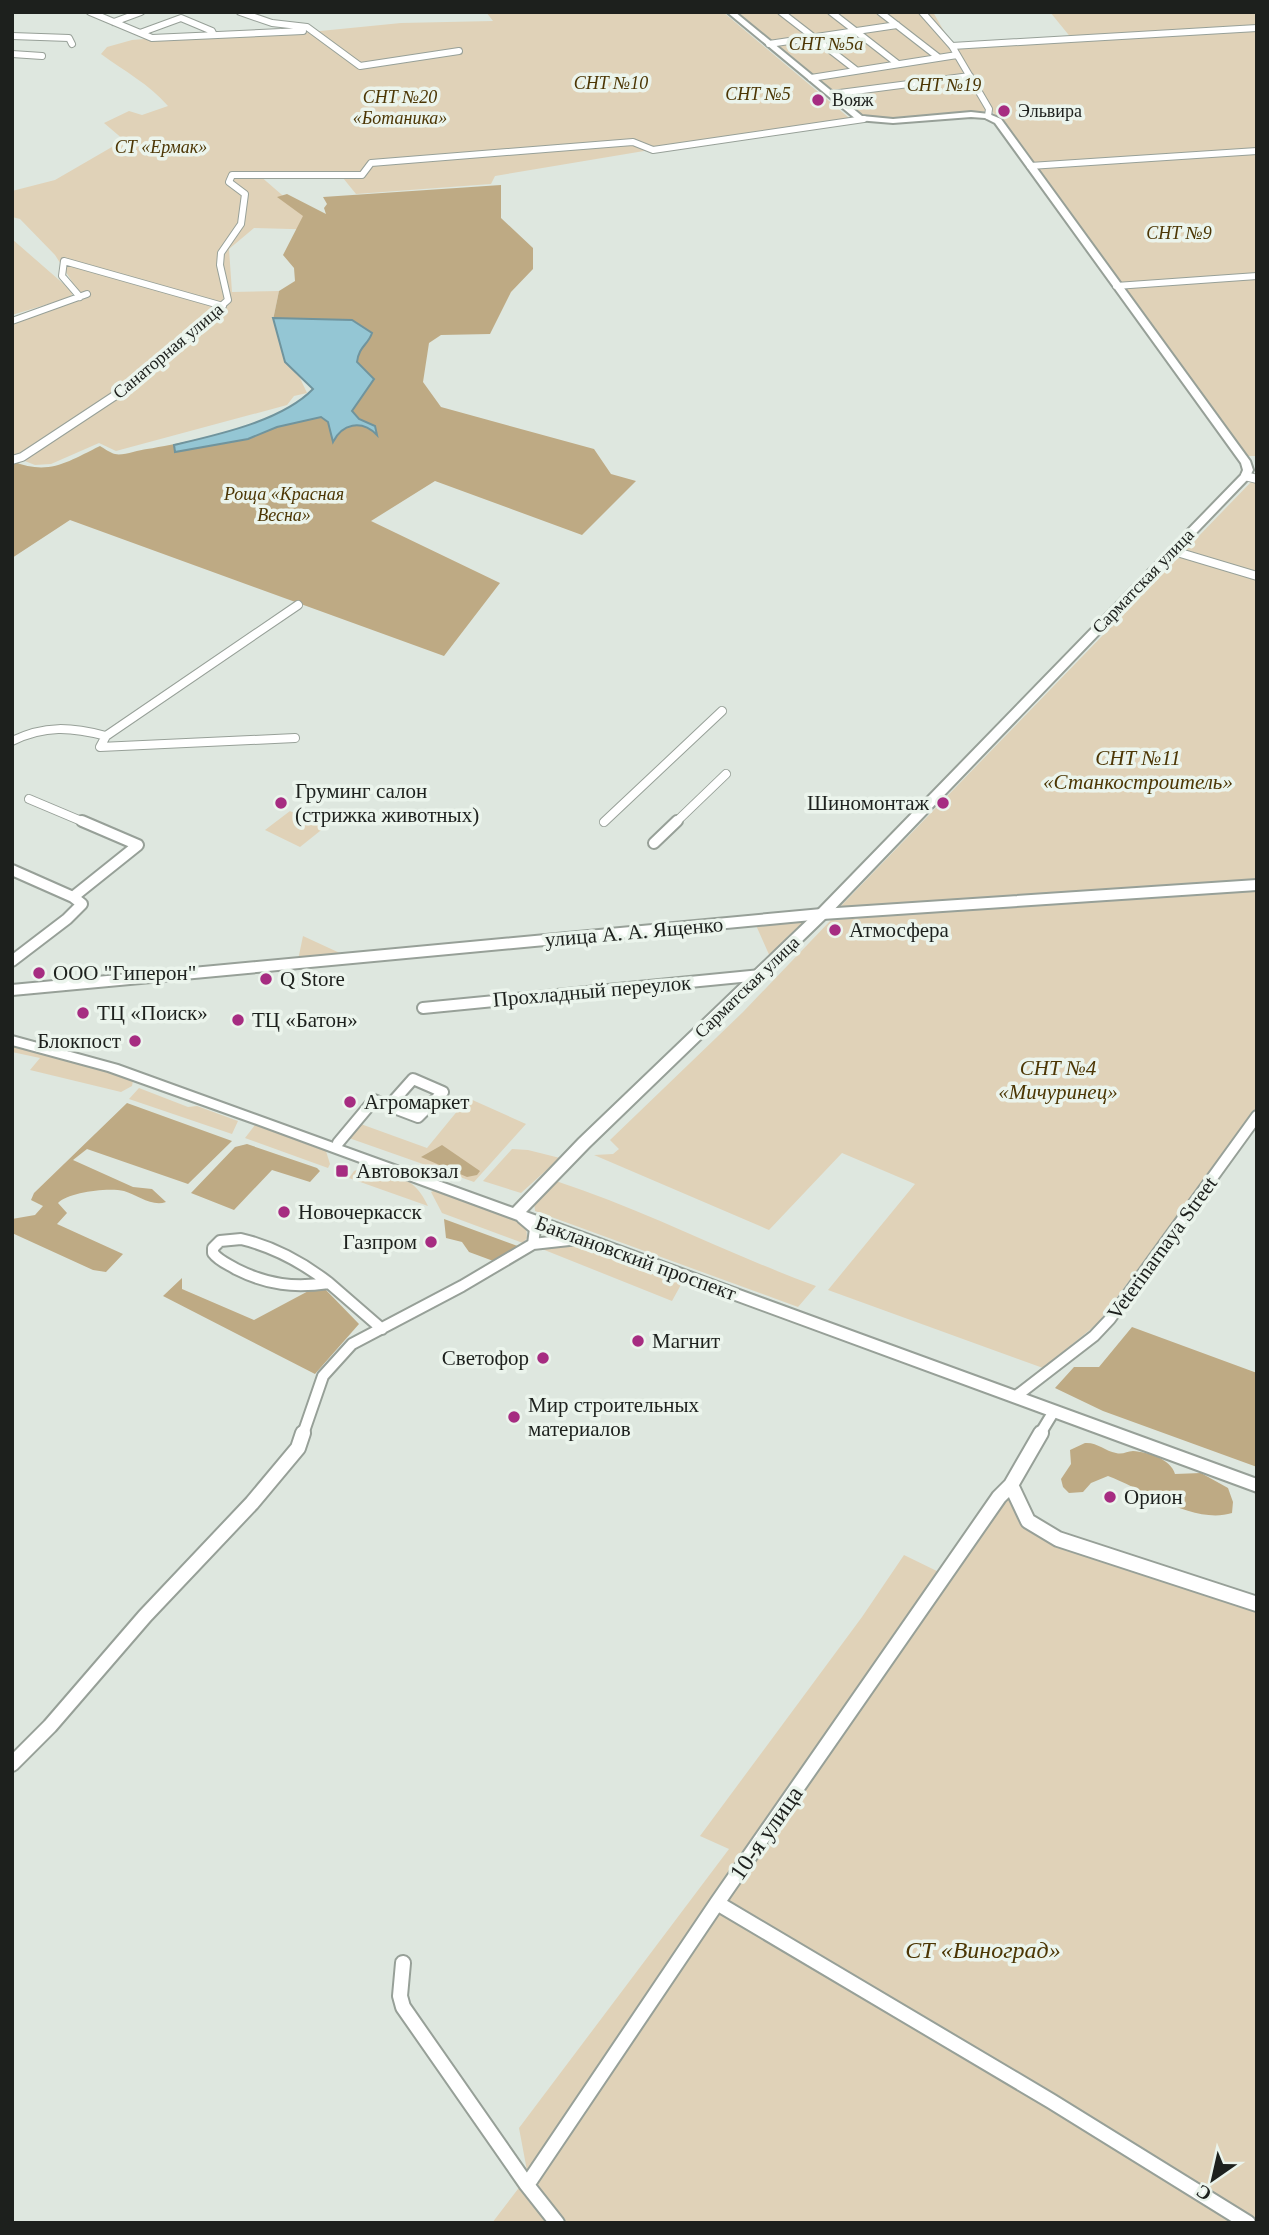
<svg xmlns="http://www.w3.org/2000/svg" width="1269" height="2235" font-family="Georgia,serif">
	<rect width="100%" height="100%" fill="#dee7df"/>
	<path fill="#e0d2b8" d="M 486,12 L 723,12 L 854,122 L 650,150 L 495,176 L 491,184 L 356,194 L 339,173 L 259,175 L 304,214 L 328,230 L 254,228 L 229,249 L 232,292 L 279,291 L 273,320 L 307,393 L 294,396 L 287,405 L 116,451 L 99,443 L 51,464 L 35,465 L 12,456 L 12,321 L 66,304 L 78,291 L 55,255 L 20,219 L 12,217 L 12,191 L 55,180 L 124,140 L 104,123 L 129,111 L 142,115 L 168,106 C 149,84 124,71 101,54 L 107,47 L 132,40 L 157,38 L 290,34 L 401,23 L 493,21 Z
		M 733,12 L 933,12 L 953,47 L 1072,39 L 1050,12 L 1257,12 L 1257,456 L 1248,456 L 992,111 L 870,119 L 860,117 L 837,94 Z
		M 12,239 L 74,293 L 68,298 L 12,315 Z
		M 1252,481 L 1257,483 L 1257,880 L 838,909 Z
		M 290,811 L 292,812 L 325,827 L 300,847 L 265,830 Z
		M 1257,889 L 1257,1108 L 1097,1324 L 1043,1368 L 828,1290 L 915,1184 L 842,1153 L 769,1230 L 594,1155 L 613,1154 L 619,1149 L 610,1140 L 743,1012 L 831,920 Z
		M 804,921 L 806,923 L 771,959 L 755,923 Z
		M 303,936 L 342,954 L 298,960 Z
		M 12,1045 L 105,1071 L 133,1081 L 132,1086 L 121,1092 L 30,1070 L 40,1058 L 12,1052 Z
		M 139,1088 L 188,1107 L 197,1106 L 238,1121 L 232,1134 L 129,1099 Z
		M 468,1098 L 526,1124 L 474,1182 L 346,1137 L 358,1123 L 427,1148 Z
		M 255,1125 L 326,1151 L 330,1164 L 328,1168 L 245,1138 Z
		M 512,1149 L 528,1150 L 560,1158 L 521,1193 L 483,1181 Z
		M 369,1165 C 397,1176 414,1176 428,1206 L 349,1178 L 354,1171 Z
		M 556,1181 C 645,1210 728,1254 816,1286 L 798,1307 L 535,1211 L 534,1202 Z
		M 435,1190 L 526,1224 L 527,1238 L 523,1243 L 442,1213 L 431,1192 Z
		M 565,1241 L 583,1243 L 683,1281 L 672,1301 L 542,1249 Z
		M 1008,1478 L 1030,1520 L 1257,1601 L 1257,2223 L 492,2223 L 528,2176 L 519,2128 L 729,1849 L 700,1836 L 862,1617 L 904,1555 L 943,1574 Z"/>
	<path fill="#beaa84" d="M 501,185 L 501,218 L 533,248 L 533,269 L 511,292 L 490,334 L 441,335 L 429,343 L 423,382 L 441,407 L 594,449 L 611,474 L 636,481 L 582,535 L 435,481 L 371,521 L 500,583 L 444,656 L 70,520 L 12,558 L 12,461 C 49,476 67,462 100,446 C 104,448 110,453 115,454 C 123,456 138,450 147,449 C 194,441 280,424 313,389 L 285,362 L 279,334 L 273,320 L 279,291 L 295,281 L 294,268 L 283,255 L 303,216 L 277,197 L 287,194 L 326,214 L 324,208 L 327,204 L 323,197 Z
		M 127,1103 L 232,1141 L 188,1184 L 87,1149 L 73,1160 L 133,1187 L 152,1189 L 166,1202 C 152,1207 137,1195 124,1191 C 109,1187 68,1192 58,1203 L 67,1213 L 57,1224 L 123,1254 L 106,1272 L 93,1270 L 12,1233 L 12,1219 L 35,1215 L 43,1206 L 31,1200 L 34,1193 Z
		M 247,1144 L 317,1168 L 320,1171 L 310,1182 L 272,1170 L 234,1210 L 191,1193 L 235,1147 Z
		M 442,1145 L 480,1171 L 477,1175 L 467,1177 L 421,1157 Z
		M 444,1219 L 523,1248 L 496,1262 L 469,1252 L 462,1242 L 446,1238 Z
		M 182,1278 L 182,1289 L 254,1320 L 314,1288 L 324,1288 L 359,1324 L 315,1374 L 163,1296 Z
		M 1132,1327 L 1257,1373 L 1257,1467 L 1103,1411 L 1055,1388 L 1074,1367 L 1099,1367 Z
		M 1085,1443 C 1097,1442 1105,1451 1116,1453 C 1123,1455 1127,1451 1133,1451 C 1148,1452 1171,1459 1175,1474 L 1201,1473 L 1228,1488 L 1233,1502 L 1232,1513 C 1194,1525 1143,1489 1108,1476 L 1091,1483 L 1083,1492 L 1069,1493 L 1063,1487 L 1061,1479 L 1071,1464 L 1070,1450 Z"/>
	<path fill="#94c6d4" stroke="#70949d" stroke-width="2" d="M 273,318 L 352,320 L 372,333 C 368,345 359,346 357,362 L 374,379 L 352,411 L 359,419 L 375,426 L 377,435 C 361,419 342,424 333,442 L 328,422 L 321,417 L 277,427 L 248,439 L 175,452 L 174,445 C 217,435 282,421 313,389 L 285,362 Z"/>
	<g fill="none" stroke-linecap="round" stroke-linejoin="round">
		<g stroke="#97a098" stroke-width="8">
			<path id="minor-far3" d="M 90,12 L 152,38 L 303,31
				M 240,12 L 272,23 L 307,27 L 360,66 L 459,51
				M 781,12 L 856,70
				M 831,12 L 898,64
				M 880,12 L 938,57
				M 922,12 L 952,46 L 989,109 L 988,116
				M 114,22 L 141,12
				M 140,33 L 181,18 L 212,31 L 214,35
				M 12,36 L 69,38 L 72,44
				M 769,44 L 897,25
				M 952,46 L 1257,28
				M 12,54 L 42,56
				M 811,78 L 957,55
				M 832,94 L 970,76
				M 1030,166 L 1257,151
				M 1116,286 L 1257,276
				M 80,297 L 62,276 L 64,261 L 223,306
				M 12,321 L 87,294
				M 163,357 L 228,300 L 220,265 L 221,253 L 241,224 L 245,194 L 229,182 L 232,175 L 362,175 L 371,163 L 633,142 L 653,150 L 864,119"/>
		</g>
		<g stroke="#97a098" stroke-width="10">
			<path id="minor-far2" d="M 12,460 L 22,457 L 128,387 L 165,355
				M 1245,476 L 1257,479
				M 1177,552 L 1257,576
				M 106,736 L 100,747 L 295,738
				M 12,741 C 45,725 71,727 106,736 L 298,605
				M 29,799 L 86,823
				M 604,822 L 722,711
				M 675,823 L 726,774"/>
		</g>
		<g stroke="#97a098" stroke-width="14">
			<path id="minor-far1" d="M 654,843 L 677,821
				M 12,870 L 73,897 L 82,904 L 67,919 L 12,961
				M 73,897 L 138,845 L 82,821
				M 12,990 L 822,914 L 1257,885
				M 423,1008 L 761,975
				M 413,1079 L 443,1092 L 418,1117 L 389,1106 Z
				M 338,1143 L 374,1100 L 389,1106
				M 522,1218 L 535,1229 L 533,1244
				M 241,1239 C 275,1247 302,1262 329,1283 C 294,1288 268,1285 236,1269 C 228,1264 219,1261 213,1253 L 213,1248 L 220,1241 Z
				M 329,1283 L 382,1329
				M 1015,1397 L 1094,1336 L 1110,1319 L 1257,1116
				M 303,1434 L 323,1376 L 352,1344 L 462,1286 L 533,1244 L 578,1239
				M 1040,1434 L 1054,1411"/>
		</g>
		<g stroke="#97a098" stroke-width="18">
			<path id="minor" d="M 1011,1485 L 1028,1521 L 1058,1539 L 1257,1604
				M 12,1764 L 50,1726 L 145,1616 L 252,1503 L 298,1448 L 303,1433
				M 717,1903 L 1051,2101 L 1248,2223
				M 403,1963 L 400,1996 L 403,2007 L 527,2185 L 557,2223
				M 527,2185 L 717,1903 L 999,1497 L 1011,1485 L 1041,1433"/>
		</g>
		<g stroke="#97a098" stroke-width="4">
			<path id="major" d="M 727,12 L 735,12 L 862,116 L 893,119 L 971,112 L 989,114 L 1001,119 L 1250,461 L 1253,470 L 1249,478 L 827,917 L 589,1147 L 526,1212 L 1257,1479 L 1257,1492 L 251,1122 L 108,1071 L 12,1045 L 12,1036 L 118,1065 L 513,1208 L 579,1139 L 817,911 L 1241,475 L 1243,470 L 1241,463 L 995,123 L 985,118 L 971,117 L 893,123 L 857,120 Z"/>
		</g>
		<use href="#minor-far3" stroke="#fff" stroke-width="6"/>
		<use href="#minor-far2" stroke="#fff" stroke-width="8"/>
		<use href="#minor-far1" stroke="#fff" stroke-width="10"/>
		<use href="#minor" stroke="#fff" stroke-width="14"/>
		<use href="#major" fill="#fff" fill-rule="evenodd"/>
	</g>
	<g fill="#a62c81" stroke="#ebf4ec" stroke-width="2.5">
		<circle cx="818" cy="100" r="7"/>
		<circle cx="1004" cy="111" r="7"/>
		<circle cx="281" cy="803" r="7"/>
		<circle cx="943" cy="803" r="7"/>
		<circle cx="835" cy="930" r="7"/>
		<circle cx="39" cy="973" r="7"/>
		<circle cx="266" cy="979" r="7"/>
		<circle cx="83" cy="1013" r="7"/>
		<circle cx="238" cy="1020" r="7"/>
		<circle cx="135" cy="1041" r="7"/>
		<circle cx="350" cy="1102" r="7"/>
		<rect x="335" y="1164" width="14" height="14" rx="3.5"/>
		<circle cx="284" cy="1212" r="7"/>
		<circle cx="431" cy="1242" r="7"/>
		<circle cx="638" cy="1341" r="7"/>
		<circle cx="543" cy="1358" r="7"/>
		<circle cx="514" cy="1417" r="7"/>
		<circle cx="1110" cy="1497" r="7"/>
	</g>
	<g text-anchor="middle" stroke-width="7" stroke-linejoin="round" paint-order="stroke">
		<g font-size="18" font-style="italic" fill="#4c3604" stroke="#ebf4ec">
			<text x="826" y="50">СНТ №5а</text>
			<text x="611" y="89">СНТ №10</text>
			<text x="944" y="91">СНТ №19</text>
			<text x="758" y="100">СНТ №5</text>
			<text x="400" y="103">СНТ №20<tspan x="400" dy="21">«Ботаника»</tspan></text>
			<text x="161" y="153">СТ «Ермак»</text>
			<text x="1179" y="239">СНТ №9</text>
			<text x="284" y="500">Роща «Красная<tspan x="284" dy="21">Весна»</tspan></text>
		</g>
		<g font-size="18" fill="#1d201d" stroke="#ebf4ec" text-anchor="start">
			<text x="832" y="106">Вояж</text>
			<text x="1018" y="117">Эльвира</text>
		</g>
		<g font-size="18" fill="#1d201d" stroke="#ebf4ec">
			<text transform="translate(168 351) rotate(-40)" y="6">Санаторная улица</text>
			<text transform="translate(1143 581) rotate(-46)" y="6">Сарматская улица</text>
			<text transform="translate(747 987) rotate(-44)" y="6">Сарматская улица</text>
		</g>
		<g font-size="21" font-style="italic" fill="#4c3604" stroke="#ebf4ec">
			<text x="1138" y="765">СНТ №11<tspan x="1138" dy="24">«Станкостроитель»</tspan></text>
			<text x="1058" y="1075">СНТ №4<tspan x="1058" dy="24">«Мичуринец»</tspan></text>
		</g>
		<g font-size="21" fill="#1d201d" stroke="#ebf4ec" text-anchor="start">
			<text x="295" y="798">Груминг салон<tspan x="295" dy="24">(стрижка животных)</tspan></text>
			<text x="929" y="810" text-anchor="end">Шиномонтаж</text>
			<text x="849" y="937">Атмосфера</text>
			<text x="53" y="980">ООО "Гиперон"</text>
			<text x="280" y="986">Q Store</text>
			<text x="97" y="1020">ТЦ «Поиск»</text>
			<text x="252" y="1027">ТЦ «Батон»</text>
			<text x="121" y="1048" text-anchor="end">Блокпост</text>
			<text x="364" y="1109">Агромаркет</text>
			<text x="356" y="1178">Автовокзал</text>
			<text x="298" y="1219">Новочеркасск</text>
			<text x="417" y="1249" text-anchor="end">Газпром</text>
			<text x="652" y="1348">Магнит</text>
			<text x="529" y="1365" text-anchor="end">Светофор</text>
			<text x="528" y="1412">Мир строительных<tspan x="528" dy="24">материалов</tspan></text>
			<text x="1124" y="1504">Орион</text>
		</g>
		<g font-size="21" fill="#1d201d" stroke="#ebf4ec">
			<text transform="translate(634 932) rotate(-5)" y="7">улица А. А. Ященко</text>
			<text transform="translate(592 991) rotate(-5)" y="7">Прохладный переулок</text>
			<text transform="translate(1162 1248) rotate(-54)" y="7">Veterinarnaya Street</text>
			<text transform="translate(636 1258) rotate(20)" y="7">Баклановский проспект</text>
		</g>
		<g font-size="24" fill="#1d201d" stroke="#ebf4ec">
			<text transform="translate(766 1833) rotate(-55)" y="8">10-я улица</text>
		</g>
		<g font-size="24" font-style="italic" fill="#4c3604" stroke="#ebf4ec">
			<text x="983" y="1958">СТ «Виноград»</text>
		</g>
	</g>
	<rect width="1269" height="2235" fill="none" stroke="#1d201d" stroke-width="28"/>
	<g transform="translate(1213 2179) rotate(214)" stroke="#ebf4ec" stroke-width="5" paint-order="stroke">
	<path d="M0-5L12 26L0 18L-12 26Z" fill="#1d201d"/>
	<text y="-10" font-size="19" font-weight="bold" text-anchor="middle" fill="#1d201d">С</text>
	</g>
</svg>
